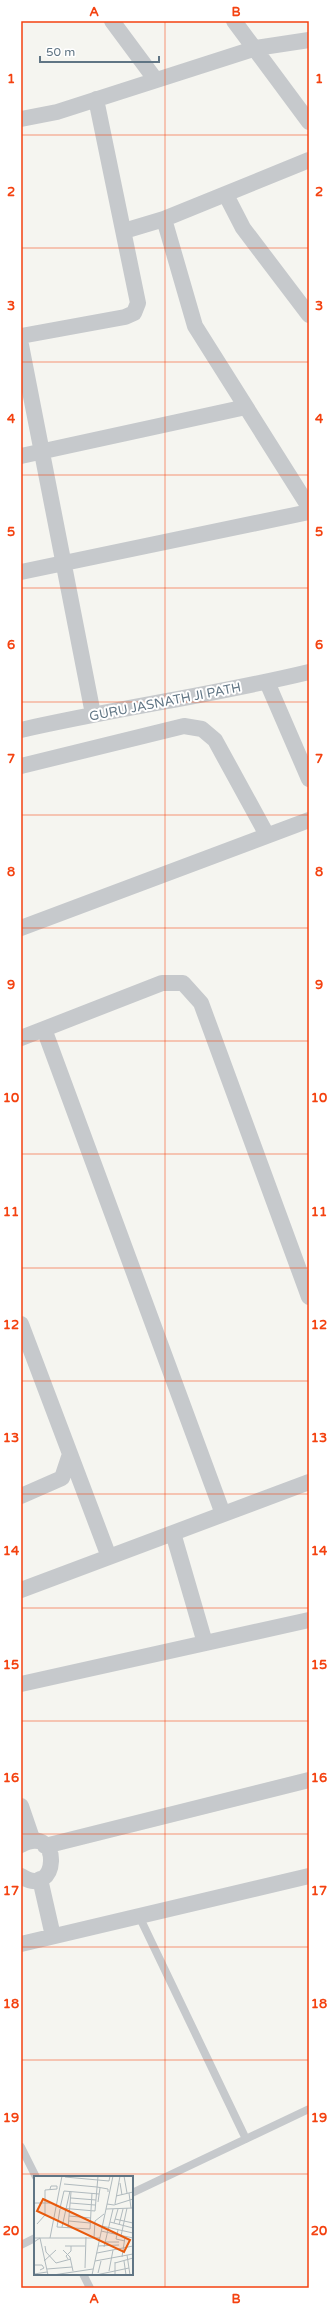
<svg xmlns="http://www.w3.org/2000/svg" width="330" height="2309" font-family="'Varela Round',sans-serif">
	<rect width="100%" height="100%" fill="#f5f5f0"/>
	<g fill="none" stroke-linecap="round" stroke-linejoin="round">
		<path stroke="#c6c9cc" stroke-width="8" d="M 139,1916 L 246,2139
			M 21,2147 L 36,2177
			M 132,2193 L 309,2109
			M 21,2245 L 35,2238
			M 83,2274 L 90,2288"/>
		<path stroke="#c6c9cc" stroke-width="16" d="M 112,21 L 155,79
			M 234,21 L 309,122
			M 21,119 L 57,112 L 256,48 L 309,40
			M 226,195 L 243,228 L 309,315
			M 164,219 L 195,326 L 309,507
			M 124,231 L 164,219 L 309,160
			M 21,336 L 125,317 L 134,313 L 138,303 L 96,99
			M 21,345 L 93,714
			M 21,456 L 246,407
			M 21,572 L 309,512
			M 267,682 L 309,779
			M 21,730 C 117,708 214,695 309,672
			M 21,766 L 184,726 L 202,729 L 215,740 L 267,835
			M 21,928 L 309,820
			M 44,1029 L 223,1514
			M 21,1038 L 162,983 L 183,983 L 201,1003 L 309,1297
			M 21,1324 L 109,1557
			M 21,1496 L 62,1478 L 70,1454
			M 173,1533 L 205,1643
			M 21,1590 L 309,1482
			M 21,1684 L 309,1620
			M 21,1806 L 33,1841
			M 21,1845 C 63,1822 59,1901 21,1876
			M 45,1846 L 309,1780
			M 40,1879 L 53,1936
			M 21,1944 L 309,1876"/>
	</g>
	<path fill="none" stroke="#f44210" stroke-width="1" stroke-opacity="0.55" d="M 165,21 L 165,2288M 21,135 L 309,135M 21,248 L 309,248M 21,362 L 309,362M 21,475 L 309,475M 21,588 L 309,588M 21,702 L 309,702M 21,815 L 309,815M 21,928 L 309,928M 21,1041 L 309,1041M 21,1154 L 309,1154M 21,1268 L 309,1268M 21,1381 L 309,1381M 21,1494 L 309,1494M 21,1608 L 309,1608M 21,1721 L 309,1721M 21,1834 L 309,1834M 21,1947 L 309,1947M 21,2060 L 309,2060M 21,2174 L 309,2174"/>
	<g text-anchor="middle" stroke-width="4" stroke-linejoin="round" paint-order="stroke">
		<g font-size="13" fill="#607584" stroke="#fff">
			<text transform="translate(165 701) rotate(-11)" y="5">GURU JASNATH JI PATH</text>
		</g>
	</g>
	<g transform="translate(34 2176)">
		<rect width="99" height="99" fill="#f5f5f0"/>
		<path fill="none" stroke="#b0babe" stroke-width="1" d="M 90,0 L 93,17M 31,1 L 75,5 L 76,0M 86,7 L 88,19M 30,8 L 63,11 L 74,13 L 74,16M 16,13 L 17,10 L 23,10 L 23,13M 95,17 L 97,32M 82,20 L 99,16M 37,22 L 62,24M 64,26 L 66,12M 0,27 L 16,27M 36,27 L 61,29M 73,28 L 80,29 L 99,23M 81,28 L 86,0M 26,32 L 61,35 L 64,0M 26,32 L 30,15 L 65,18M 26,33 L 23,51 L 56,53 L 57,35M 72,33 L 99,32M 57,34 L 58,17M 35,40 L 57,42M 81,43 L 99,47M 35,45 L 56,47M 76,46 L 99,52M 80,47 L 84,33M 3,48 L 11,39 L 11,14 L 23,13M 85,49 L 89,33M 68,50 L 99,57M 28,51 L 36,15M 34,52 L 37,16M 84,54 L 82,63 L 91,65M 67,55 L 99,62M 87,60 L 93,32M 0,62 L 66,62M 16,62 L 28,0M 60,62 L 61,45 L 70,38M 0,66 L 6,62 L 14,99M 71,66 L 85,66M 11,70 L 12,76 L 22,87 L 37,83M 31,70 L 51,70M 64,70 L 85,69M 70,71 L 79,33M 29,74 L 36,81 L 39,95M 63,77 L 99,70M 93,79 L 96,99M 88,81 L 91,61M 34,83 L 32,80 L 37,75 L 37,70M 10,85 L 22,74M 61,85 L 99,78M 90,85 L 92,99M 81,87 L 99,82M 0,89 L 8,89 L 10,92 L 6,94M 51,92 L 52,61M 13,93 L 38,91M 75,95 L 79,74M 64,97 L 67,85M 0,98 L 13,96M 19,99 L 59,93M 58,99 L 79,0M 62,99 L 95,92M 81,99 L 81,86"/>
		<path fill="#e8590c" fill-opacity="0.15" stroke="#e8590c" stroke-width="2" d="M 9,23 L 96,64 L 90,76 L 3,35 Z"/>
		<rect width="99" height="99" fill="none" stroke="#607584" stroke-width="2"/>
	</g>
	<rect width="330" height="2309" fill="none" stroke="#ffffff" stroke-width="44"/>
	<path d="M40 56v6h119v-6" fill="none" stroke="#607584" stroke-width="2"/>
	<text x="46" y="56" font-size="12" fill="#607584" stroke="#ffffff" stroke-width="3" paint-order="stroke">50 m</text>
	<rect x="22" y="22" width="286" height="2265" fill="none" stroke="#f44210" stroke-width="1.5"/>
	<g font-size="13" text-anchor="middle" font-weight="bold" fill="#f44210">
		<text x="94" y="16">A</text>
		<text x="236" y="16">B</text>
		<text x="11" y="83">1</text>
		<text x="319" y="83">1</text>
		<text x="11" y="196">2</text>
		<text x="319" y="196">2</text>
		<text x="11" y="310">3</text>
		<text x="319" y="310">3</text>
		<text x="11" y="423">4</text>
		<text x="319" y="423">4</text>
		<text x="11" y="536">5</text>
		<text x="319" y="536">5</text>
		<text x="11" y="649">6</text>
		<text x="319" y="649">6</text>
		<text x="11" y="763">7</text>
		<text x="319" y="763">7</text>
		<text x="11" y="876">8</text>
		<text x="319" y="876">8</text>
		<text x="11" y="989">9</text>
		<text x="319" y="989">9</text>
		<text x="11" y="1102">10</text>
		<text x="319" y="1102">10</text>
		<text x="11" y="1216">11</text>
		<text x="319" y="1216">11</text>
		<text x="11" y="1329">12</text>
		<text x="319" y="1329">12</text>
		<text x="11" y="1442">13</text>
		<text x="319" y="1442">13</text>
		<text x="11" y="1555">14</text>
		<text x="319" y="1555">14</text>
		<text x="11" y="1669">15</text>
		<text x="319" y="1669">15</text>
		<text x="11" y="1782">16</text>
		<text x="319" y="1782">16</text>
		<text x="11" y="1895">17</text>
		<text x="319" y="1895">17</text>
		<text x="11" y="2008">18</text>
		<text x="319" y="2008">18</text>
		<text x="11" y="2122">19</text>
		<text x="319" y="2122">19</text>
		<text x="11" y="2235">20</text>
		<text x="319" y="2235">20</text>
		<text x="94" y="2303">A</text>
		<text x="236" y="2303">B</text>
	</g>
</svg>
